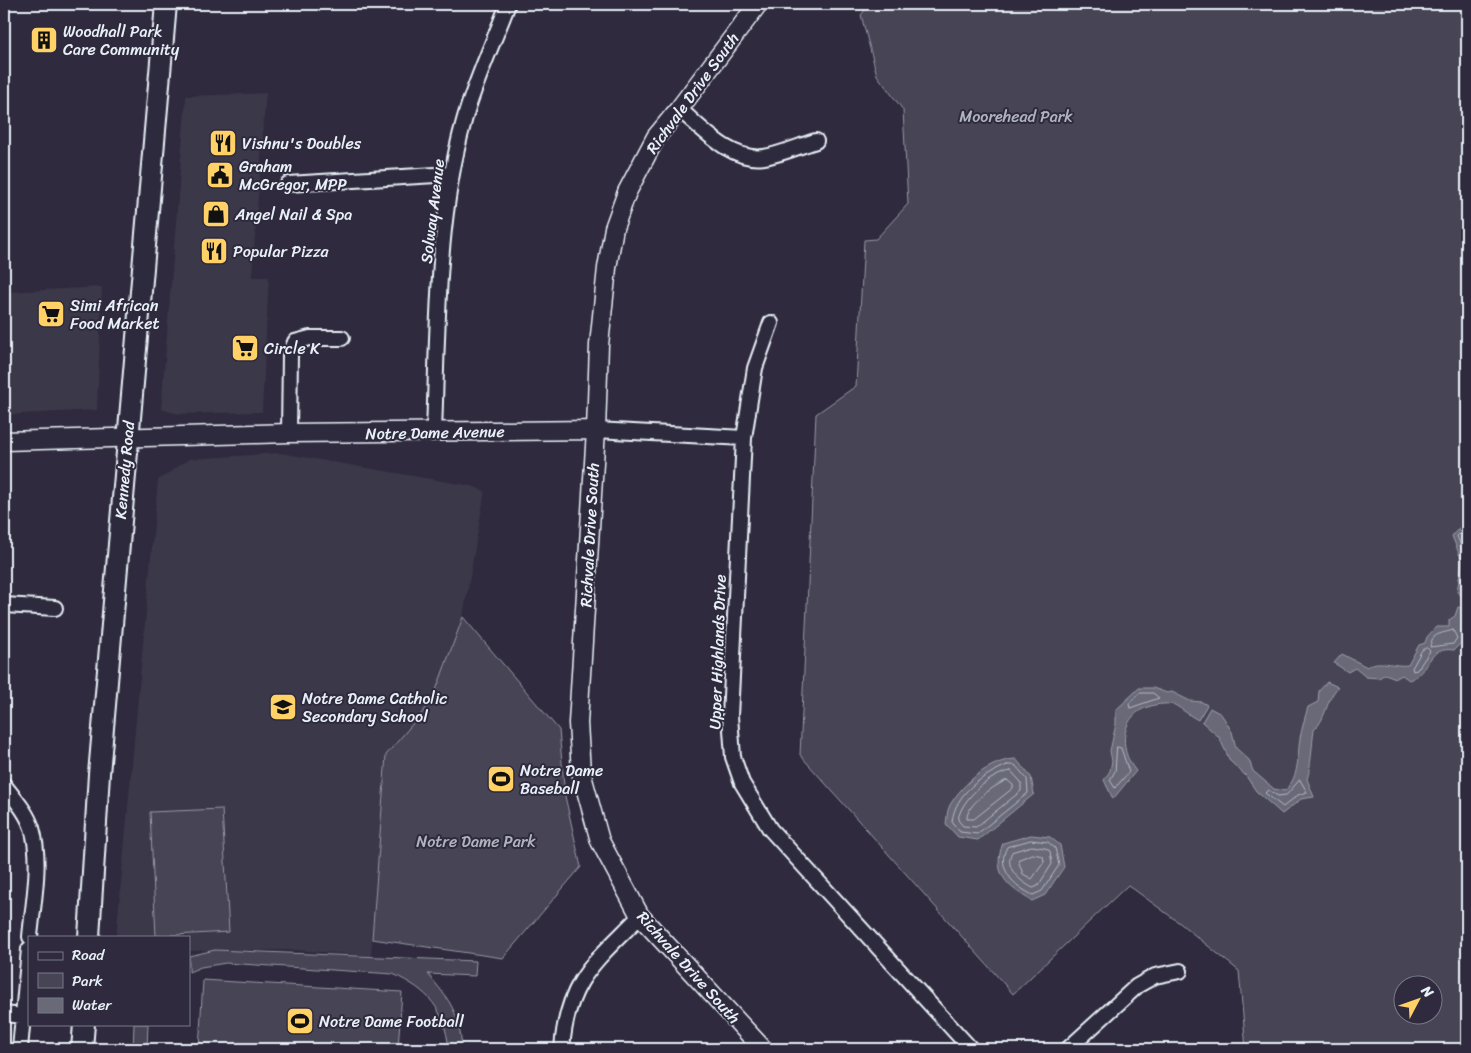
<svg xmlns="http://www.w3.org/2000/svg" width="1471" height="1053" font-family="Sriracha,sans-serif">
	<rect width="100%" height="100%" fill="#2f2a3d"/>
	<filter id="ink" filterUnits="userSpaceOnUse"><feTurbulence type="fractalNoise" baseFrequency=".02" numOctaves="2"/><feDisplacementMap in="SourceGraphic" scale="10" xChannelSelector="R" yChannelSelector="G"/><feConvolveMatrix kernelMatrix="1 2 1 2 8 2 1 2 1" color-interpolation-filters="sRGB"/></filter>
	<g filter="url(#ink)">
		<path fill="#3b3749" d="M 266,93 L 252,277 L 269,277 L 262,412 L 178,414 L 161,409 L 186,96 Z
			M 102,287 L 97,410 L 4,415 L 4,292 Z
			M 280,453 L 472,486 L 485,491 L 463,617 L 437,691 L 432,701 L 386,755 L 371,956 L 296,950 L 189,951 L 189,937 L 116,937 L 158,480 L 189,459 Z"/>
		<path fill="#464455" stroke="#979aa6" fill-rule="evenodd" d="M 870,4 L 1467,4 L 1467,1049 L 1246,1049 L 1239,971 L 1181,924 L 1128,885 L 1013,994 L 800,755 L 816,414 L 856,386 L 864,240 L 876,239 L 908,204 L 903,110 L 877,75 L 861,15 ZM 1404,986 L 1434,986 L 1434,1016 L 1404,1016 Z
			M 463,617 L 559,730 L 565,796 L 581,867 L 503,958 L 372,939 L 386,755 L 432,701 Z
			M 222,809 L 229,932 L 156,936 L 150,812 Z
			M 215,950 L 476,961 L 475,976 L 428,974 C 451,1002 459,1012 462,1049 L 449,1049 C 444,1008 429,991 393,974 L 226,963 L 201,967 L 189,972 L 189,956 Z
			M 203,980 L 402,992 L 398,1049 L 199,1049 Z
			M 134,1024 L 148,1024 L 147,1049 L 133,1049 Z"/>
		<path fill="#696978" stroke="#9c9fab" d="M 1467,511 L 1467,600 L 1457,592 L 1462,561 L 1452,536 L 1465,521 L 1464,513 Z
			M 1458,607 L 1467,609 L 1461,631 L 1462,642 L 1454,650 C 1426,646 1431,672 1409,680 L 1402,675 L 1396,678 L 1385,674 L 1379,678 L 1366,677 L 1355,668 L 1348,672 L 1334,663 L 1342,654 L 1367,667 C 1378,658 1394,667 1408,665 L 1419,645 L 1425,643 L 1427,637 L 1436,627 L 1449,627 L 1449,620 L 1455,616 Z
			M 1327,682 L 1338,687 C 1325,701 1327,718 1314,730 C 1312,743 1311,769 1307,779 L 1314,797 L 1301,799 L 1282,814 L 1256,791 L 1246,776 L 1230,761 L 1219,737 L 1202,722 L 1210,708 L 1221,714 L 1225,720 L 1232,732 L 1236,748 L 1249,760 L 1253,771 L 1274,789 L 1285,791 C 1300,775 1297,758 1300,738 C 1302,728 1305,717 1308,707 L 1318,702 L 1319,691 Z
			M 1139,688 L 1153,688 L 1167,693 L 1172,692 L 1190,701 L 1202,702 L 1207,705 L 1198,720 C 1190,716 1182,709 1175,705 C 1169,703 1157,704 1151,706 C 1121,713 1117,749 1136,771 L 1113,799 L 1104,780 L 1110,771 L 1112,761 L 1110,751 L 1116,724 L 1116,710 Z
			M 1016,759 L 1031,777 L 1034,794 L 978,840 L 958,837 L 946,824 C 947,818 947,810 950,805 C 963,783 990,760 1016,759 Z
			M 1031,835 L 1050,837 L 1060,845 L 1064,867 L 1045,895 L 1032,901 C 1008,887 991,874 1003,843 Z"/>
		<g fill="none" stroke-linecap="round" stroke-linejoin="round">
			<path stroke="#b5bbc5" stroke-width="1" d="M 1467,526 L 1457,536 L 1467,561 L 1463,589 L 1467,594
				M 1453,630 L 1457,638 L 1453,644 L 1430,647 C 1432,632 1442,634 1453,630 Z
				M 1427,648 L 1430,651 L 1417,670 L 1413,671 L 1412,668 L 1422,650 Z
				M 1140,693 L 1153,693 L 1159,698 L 1130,708 L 1129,704 Z
				M 1117,747 L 1121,748 L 1129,772 L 1115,788 L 1110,780 L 1115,771 Z
				M 1007,765 L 1015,765 L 1027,779 L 1028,793 L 977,834 L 960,832 L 952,822 C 955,793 982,776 1007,765 Z
				M 1011,771 L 1021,782 L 1021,791 L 976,827 L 963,826 L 958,820 C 961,799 990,774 1011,771 Z
				M 1007,780 L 1013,785 L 1013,788 L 974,819 L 967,819 C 966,804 995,785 1007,780 Z
				M 1300,780 L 1307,792 L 1298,795 L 1283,807 L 1265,793 L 1268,790 L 1278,796 L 1286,795 Z
				M 1031,840 L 1048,842 L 1055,848 L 1059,865 L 1042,891 L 1033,895 C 1015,887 995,868 1007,847 Z
				M 1032,846 L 1045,848 L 1050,851 L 1052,864 L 1038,886 L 1033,888 C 1021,882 1003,868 1012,852 Z
				M 1033,854 L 1043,856 L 1044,862 L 1032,879 L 1023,874 L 1018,860 Z"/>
			<g stroke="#e8f1f8" stroke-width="18">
				<path id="minor" d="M 679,109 C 702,128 731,162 764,157 C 782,154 799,146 816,141
					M 288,184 L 452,174
					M 771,323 L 755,368 L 744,438 L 730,716 L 733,757 L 742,783 L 770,829 L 971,1049
					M 596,430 L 744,438
					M 434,432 C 438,329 436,221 464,121 C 474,84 494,41 508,4
					M 289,433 L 290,355 L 295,342 L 310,338 L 342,338
					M 4,605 L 55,608
					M 4,785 C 14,798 27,812 32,828 C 42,862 33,902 30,937
					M 4,1014 L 23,1016
					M 20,1049 L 29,949
					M 562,1049 C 567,980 595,962 640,916
					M 1068,1049 L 1137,986 L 1155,976 L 1180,971"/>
			</g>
			<g stroke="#e8f1f8" stroke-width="21">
				<path id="tertiary" d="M 758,4 L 679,109 L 656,137 L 627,192 L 614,228 L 607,268 L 599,345 L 596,430 L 578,723 L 581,772 L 600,841 L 640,916 L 763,1049
					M 4,441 L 289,433 L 596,430"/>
			</g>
			<g stroke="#e8f1f8" stroke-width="24">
				<path id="secondary" d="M 89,937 L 99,774 L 166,4
					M 82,1049 L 84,1024"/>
			</g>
			<use href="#minor" stroke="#2f2a3d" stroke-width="14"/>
			<use href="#tertiary" stroke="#2f2a3d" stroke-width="18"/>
			<use href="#secondary" stroke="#2f2a3d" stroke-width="20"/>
		</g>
	</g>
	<defs>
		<g id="building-square" transform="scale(1.4375)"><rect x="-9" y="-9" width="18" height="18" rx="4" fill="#ffd166" stroke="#2f2a3d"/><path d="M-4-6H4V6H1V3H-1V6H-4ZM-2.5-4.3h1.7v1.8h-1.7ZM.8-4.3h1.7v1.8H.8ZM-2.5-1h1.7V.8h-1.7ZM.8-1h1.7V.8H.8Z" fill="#111"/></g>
		<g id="restaurant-square" transform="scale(1.4375)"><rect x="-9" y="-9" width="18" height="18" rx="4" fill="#ffd166" stroke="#2f2a3d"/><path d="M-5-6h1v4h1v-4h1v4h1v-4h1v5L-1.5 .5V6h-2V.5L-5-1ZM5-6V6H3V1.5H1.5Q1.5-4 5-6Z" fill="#111"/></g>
		<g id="civic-square" transform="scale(1.4375)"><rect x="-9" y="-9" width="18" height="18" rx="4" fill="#ffd166" stroke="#2f2a3d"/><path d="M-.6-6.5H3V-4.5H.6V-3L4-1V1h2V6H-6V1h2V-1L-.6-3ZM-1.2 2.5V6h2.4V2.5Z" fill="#111"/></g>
		<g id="shop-square" transform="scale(1.4375)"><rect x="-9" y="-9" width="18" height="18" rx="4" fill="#ffd166" stroke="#2f2a3d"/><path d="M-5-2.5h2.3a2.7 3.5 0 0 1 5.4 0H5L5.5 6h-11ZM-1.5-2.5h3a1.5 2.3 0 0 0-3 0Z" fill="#111"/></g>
		<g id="supermarket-square" transform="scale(1.4375)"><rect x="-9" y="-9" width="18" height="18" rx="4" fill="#ffd166" stroke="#2f2a3d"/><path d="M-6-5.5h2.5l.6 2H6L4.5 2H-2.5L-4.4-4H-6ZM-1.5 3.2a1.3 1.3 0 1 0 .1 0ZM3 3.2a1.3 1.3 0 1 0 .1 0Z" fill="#111"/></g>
		<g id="school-square" transform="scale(1.4375)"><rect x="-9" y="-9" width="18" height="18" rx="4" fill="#ffd166" stroke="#2f2a3d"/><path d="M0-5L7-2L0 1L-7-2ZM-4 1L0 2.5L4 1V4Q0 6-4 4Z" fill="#111"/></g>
		<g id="stadium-square" transform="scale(1.4375)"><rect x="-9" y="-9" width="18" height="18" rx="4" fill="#ffd166" stroke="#2f2a3d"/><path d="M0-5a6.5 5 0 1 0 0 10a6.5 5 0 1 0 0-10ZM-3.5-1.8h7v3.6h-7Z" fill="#111"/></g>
	</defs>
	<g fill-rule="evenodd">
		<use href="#building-square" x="44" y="40"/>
		<use href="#restaurant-square" x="223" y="143"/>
		<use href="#civic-square" x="220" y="175"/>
		<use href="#shop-square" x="216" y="214"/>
		<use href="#restaurant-square" x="214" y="251"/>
		<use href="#supermarket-square" x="51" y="314"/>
		<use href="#supermarket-square" x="245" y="348"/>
		<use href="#school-square" x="283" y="707"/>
		<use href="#stadium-square" x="501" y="779"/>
		<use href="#stadium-square" x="300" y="1021"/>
	</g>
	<g text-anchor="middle" stroke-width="4" stroke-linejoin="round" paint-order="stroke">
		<g font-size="16" fill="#e8f1f8" stroke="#2f2a3d" text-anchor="start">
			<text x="63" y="37">Woodhall Park<tspan x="63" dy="18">Care Community</tspan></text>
			<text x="242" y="149">Vishnu's Doubles</text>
			<text x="239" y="172">Graham<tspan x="239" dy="18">McGregor, MPP</tspan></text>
			<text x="235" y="220">Angel Nail &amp; Spa</text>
			<text x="233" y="257">Popular Pizza</text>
			<text x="70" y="311">Simi African<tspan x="70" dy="18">Food Market</tspan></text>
			<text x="264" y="354">Circle K</text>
			<text x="302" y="704">Notre Dame Catholic<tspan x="302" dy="18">Secondary School</tspan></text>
			<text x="520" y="776">Notre Dame<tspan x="520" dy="18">Baseball</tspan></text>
			<text x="319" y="1027">Notre Dame Football</text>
		</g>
		<g font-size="16" fill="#e8f1f8" stroke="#2f2a3d">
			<text transform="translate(692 93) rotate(-54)" y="6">Richvale Drive South</text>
			<text transform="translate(432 211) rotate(-83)" y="6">Solway Avenue</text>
			<text transform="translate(435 432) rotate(-1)" y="6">Notre Dame Avenue</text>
			<text transform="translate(124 470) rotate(-85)" y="6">Kennedy Road</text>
			<text transform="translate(589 535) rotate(-87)" y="6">Richvale Drive South</text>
			<text transform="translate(717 652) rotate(-88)" y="6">Upper Highlands Drive</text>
			<text transform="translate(689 967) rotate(48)" y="6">Richvale Drive South</text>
		</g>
		<g font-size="16" fill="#afb4bf" stroke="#2f2a3d">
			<text x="1016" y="122">Moorehead Park</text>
			<text x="476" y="847">Notre Dame Park</text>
		</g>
	</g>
	<rect width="1471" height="1053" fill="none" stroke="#2f2a3d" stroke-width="20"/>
	<rect x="10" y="10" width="1451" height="1033" fill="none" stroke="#e8f1f8" stroke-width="2" filter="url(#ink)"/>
	<rect x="28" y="936" width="162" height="90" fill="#2f2a3d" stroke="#797a88"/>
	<rect x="38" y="952" width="25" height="8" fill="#2f2a3d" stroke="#797a88"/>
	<text x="72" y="960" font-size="15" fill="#e8f1f8">Road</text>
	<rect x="38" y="973" width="25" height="15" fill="#464455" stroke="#797a88"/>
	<text x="72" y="986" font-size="15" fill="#e8f1f8">Park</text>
	<rect x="38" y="998" width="25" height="15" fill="#696978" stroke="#797a88"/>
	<text x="72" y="1010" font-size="15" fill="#e8f1f8">Water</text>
	<g transform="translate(1418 1000) rotate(49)"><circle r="24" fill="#2f2a3d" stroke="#797a88"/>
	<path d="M0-4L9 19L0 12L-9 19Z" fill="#ffd166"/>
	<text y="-8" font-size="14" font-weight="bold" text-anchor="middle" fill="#e8f1f8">N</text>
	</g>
</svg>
